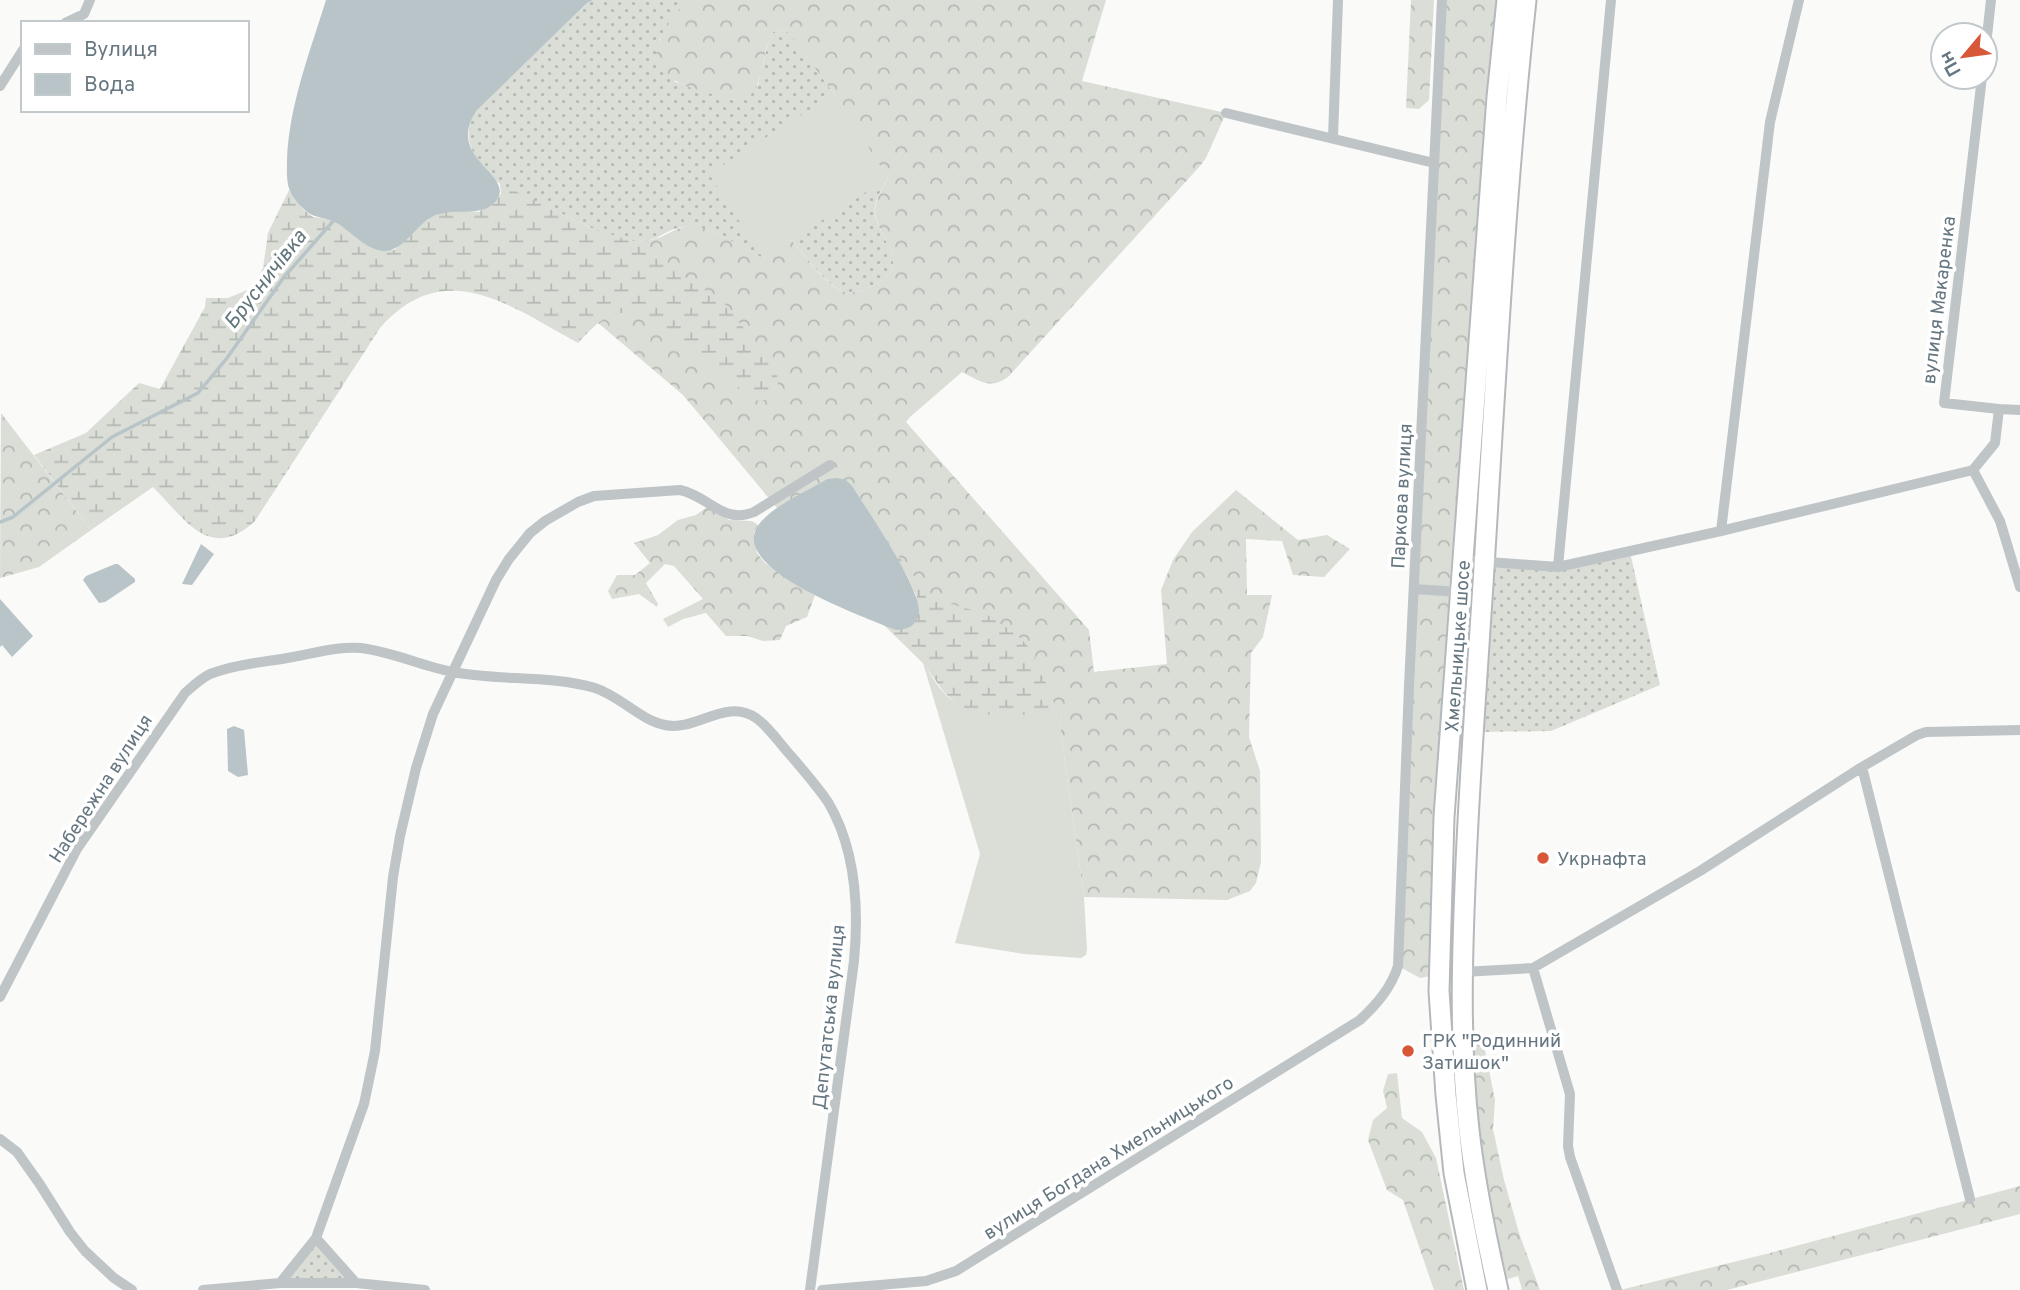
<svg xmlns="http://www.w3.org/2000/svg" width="2020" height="1290" font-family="Overpass,sans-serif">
	<defs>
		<pattern id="grass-dots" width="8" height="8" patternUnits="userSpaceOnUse" patternTransform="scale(1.75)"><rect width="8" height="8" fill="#daded7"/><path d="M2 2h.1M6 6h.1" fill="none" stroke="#b5b9b4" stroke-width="1.8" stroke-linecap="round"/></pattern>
		<pattern id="forest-crowns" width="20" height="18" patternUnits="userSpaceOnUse" patternTransform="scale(1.75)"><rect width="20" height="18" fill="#daded7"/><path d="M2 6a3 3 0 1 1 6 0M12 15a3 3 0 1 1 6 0" fill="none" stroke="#b5b9b4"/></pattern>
		<pattern id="wetland-marsh" width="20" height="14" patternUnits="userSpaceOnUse" patternTransform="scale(1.75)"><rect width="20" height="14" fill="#daded7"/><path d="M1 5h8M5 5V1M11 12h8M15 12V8" fill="none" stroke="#b5b9b4"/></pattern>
	</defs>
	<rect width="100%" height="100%" fill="#fafaf8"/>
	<path fill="url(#grass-dots)" d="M 593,0 L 686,0 L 659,40 L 675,82 L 734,100 L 758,85 L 769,39 L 773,32 L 783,30 L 790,33 L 834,94 L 888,178 C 870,208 871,212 887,243 C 891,249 894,256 893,263 C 892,276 883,281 872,286 C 865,289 855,294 846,292 C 829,289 804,254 791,240 L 763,258 C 749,252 713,229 700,228 C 694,227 684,226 678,228 C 661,232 656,244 633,241 C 610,239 579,222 558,212 C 541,204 513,194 499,183 C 476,165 458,138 476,110 L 587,3 Z
		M 1630,552 L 1660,685 L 1551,731 L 1479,732 L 1490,563 L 1558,567 Z
		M 316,1238 L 356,1283 L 280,1283 Z"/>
	<path fill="url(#forest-crowns)" d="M 686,0 L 1106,0 L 1082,81 L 1226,113 L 1206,158 L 1200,166 L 1008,377 C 990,390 980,381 962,372 L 910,417 L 906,422 L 1089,630 L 1094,672 L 1167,664 L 1161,590 L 1173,560 L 1192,532 L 1236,490 L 1298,540 L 1327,535 L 1350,549 L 1324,577 L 1293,575 L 1282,541 L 1246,539 L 1247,595 L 1272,595 L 1263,637 L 1251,653 L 1249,737 L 1260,771 L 1261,862 L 1256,883 L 1250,891 L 1227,900 L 1084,897 L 1058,712 L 944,692 L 923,663 L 884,625 L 896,630 L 917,597 L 908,577 L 853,487 L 827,479 L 777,508 L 683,395 L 597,322 L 572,295 L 589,227 C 611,235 634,247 658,238 C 670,234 679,225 693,226 C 712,228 745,249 763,258 L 791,240 C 804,254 828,289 846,292 C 855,294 865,289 872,286 C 883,281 892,276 893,263 C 894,256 891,249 887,243 C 871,212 871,208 888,178 L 834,94 L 790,34 L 783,30 L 773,32 C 758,55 768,110 726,98 C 700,90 643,81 659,42 C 664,28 677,13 686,0 Z
		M 1411,0 L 1434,0 L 1429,100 L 1419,109 L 1406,108 Z
		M 1442,0 L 1496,0 L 1449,592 L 1431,976 L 1420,978 L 1398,966 Z
		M 1,413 L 91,530 L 39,567 L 0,578 Z
		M 707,507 L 729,520 L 752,521 L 758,525 L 754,533 L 757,553 L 765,563 L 815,595 L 807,617 L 786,626 L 780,640 L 763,641 L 747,636 L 726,636 L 706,613 L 683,619 L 668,627 L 663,619 L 703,599 L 674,566 L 665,564 L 646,583 L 658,604 L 657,607 L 639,594 L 612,599 L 608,591 L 617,575 L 635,575 L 650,563 L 634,543 L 658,535 L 678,520 L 696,515 Z
		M 1473,1035 L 1482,1035 L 1495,1100 L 1493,1129 L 1504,1180 L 1520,1236 L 1540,1290 L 1520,1290 L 1522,1289 L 1518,1276 L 1505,1280 L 1498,1250 L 1477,1126 Z
		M 1397,1073 L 1402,1118 L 1422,1132 L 1436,1158 L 1464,1290 L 1434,1290 L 1403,1200 L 1387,1190 L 1368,1140 L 1373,1120 L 1387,1108 L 1383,1091 L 1388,1074 Z
		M 2020,1186 L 2020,1214 L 1727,1290 L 1620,1290 L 1770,1253 Z"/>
	<path fill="url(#wetland-marsh)" d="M 500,184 L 589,227 L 631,241 L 723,302 L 774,366 C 781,383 780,400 758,401 L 638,314 C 610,307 595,325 578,343 C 511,307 445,254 380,328 L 255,521 C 210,563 185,519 153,487 L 91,530 L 34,455 L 86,433 L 139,383 L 160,389 L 205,307 L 206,298 L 228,298 L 252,288 L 263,268 L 268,233 L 289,190 L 304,210 L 313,217 L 334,220 L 374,249 L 394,250 C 411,236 427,213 450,211 C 460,210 470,211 479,212 L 501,194 Z
		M 882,535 L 928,594 L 934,599 L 986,614 L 1016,634 L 1026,644 L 1035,657 L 1058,712 L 1065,767 L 1063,771 L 993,716 L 972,712 L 957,705 L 944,692 L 923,663 L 884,625 L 895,626 L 917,597 L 908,577 Z"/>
	<path fill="#daded7" d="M 834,94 L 888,178 L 763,258 L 709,174 Z
		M 923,663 C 930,673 936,685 945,694 C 975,725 1019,714 1058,712 L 1084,897 L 1087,949 L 1086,955 L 1081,958 L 1024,954 L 955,943 L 980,854 Z"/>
	<path fill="#b8c4c8" d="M 326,0 L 593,0 L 587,3 L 477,110 C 443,159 517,174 496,201 C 479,221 451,203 427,220 C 418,227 412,235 404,242 C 380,264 361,240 340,225 C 328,216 313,220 303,208 C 298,204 293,197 290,191 C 286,182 287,169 287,160 C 289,105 310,52 326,0 Z
		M 837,478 L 846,480 L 853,487 C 868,512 920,586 919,612 C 918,625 907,630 896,630 C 867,618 740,573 755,532 C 762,510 808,491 827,479 Z
		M 201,544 L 214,554 L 192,585 L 182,584 Z
		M 115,564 L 118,564 L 135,579 L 135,582 L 105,602 L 99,603 L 83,580 L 86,576 Z
		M 0,599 L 33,636 L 12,657 L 2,645 L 0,647 Z
		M 234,726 L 244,730 L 248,775 L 238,777 L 228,771 L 227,729 Z"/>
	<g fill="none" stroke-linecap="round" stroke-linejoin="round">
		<path stroke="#b8c4c8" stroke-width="3.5" d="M 0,522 L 13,517 L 112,437 L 198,393 L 227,358 L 284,277 L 335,219"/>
		<g stroke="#b5b9bc" stroke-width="23">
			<path id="highway" d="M 1477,1290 L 1454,1173 L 1446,1095 L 1439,991 L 1444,817 L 1497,97 L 1507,0
				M 1498,1290 C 1486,1237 1475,1184 1469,1130 C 1459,1042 1462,952 1466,863 C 1470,770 1477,677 1483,584 C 1495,389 1505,194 1526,0"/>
		</g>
		<path stroke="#bfc4c7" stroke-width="10" d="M 65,23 L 84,14 L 90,0
			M 1985,54 L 1991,0
			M 0,86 L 23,50
			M 1226,113 L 1434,163
			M 1333,137 L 1338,0
			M 1999,409 L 2020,410
			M 1973,470 L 1995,443 L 1999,409 L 1944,403 L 1982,77
			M 1973,470 L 2000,521 L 2020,587
			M 1721,531 L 1770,122 L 1799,0
			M 1463,560 L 1558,567 L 1721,531 L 1973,470
			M 1558,567 L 1611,0
			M 1414,589 L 1460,592
			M 1862,767 L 1970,1199
			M 1533,968 L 1570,1094 L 1568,1146 L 1570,1157 L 1617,1290
			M 1463,972 L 1533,968 L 1700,871 L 1862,767 L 1917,735 L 1926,732 L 2020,730
			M 0,997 L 77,849 L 185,693 C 193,686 200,679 210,674 C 236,664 266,662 293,657 C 315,653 339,646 361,648 C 393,652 422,666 453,672 C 500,681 549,675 595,688 C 620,696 640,720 665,725 C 696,732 726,697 756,718 C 770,728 780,744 792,757 C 804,771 817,786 828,802 C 856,849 859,908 854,961 L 810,1290
			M 0,1139 L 17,1152 L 39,1183 L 70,1232 L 85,1251 L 114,1278 L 132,1290
			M 316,1238 L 356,1283
			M 280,1283 L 316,1238 L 364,1104 L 375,1051 L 393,877 L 400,836 L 416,768 L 433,714 L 496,580 L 509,559 L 530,533 L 545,521 L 578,502 L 594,496 L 680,490 C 709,496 723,525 754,512 L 830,465
			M 203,1290 L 280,1283 L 356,1283 L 425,1290
			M 822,1290 L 926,1281 L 956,1271 L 1360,1020 C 1377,1004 1391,988 1398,966 L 1409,686 L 1442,0"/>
		<use href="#highway" stroke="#fff" stroke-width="19"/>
	</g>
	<g fill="#d95739" stroke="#fff" stroke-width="2.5">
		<circle cx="1543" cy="858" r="7"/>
		<circle cx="1408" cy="1051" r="7"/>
	</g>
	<g text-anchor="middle" stroke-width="7" stroke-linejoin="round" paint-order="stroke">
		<g font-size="19" fill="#667781" stroke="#fff">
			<text transform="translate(1938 300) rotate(-83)" y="7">вулиця Макаренка</text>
			<text transform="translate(1401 496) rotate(-87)" y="7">Паркова вулиця</text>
			<text transform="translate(1457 646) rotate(-86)" y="7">Хмельницьке шосе</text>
			<text transform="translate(100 788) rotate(-57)" y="7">Набережна вулиця</text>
			<text transform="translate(828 1017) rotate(-84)" y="7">Депутатська вулиця</text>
			<text transform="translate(1108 1157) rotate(-32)" y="7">вулиця Богдана Хмельницького</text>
		</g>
		<g font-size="19" fill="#667781" stroke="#fff" text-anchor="start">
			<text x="1557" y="865">Укрнафта</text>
			<text x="1422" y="1047">ГРК "Родинний<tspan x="1422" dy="22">Затишок"</tspan></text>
		</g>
		<g font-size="21" font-style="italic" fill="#61757a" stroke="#fff">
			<text transform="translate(265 279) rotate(-52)" y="7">Брусничівка</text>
		</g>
	</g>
	<rect x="21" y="21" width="228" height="91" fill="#ffffff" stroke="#c2c9cd" stroke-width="2"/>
	<rect x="35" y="44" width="35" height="10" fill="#bfc4c7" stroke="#c2c9cd" stroke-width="2"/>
	<text x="84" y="56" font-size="21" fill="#667781">Вулиця</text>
	<rect x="35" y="74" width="35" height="21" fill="#b8c4c8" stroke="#c2c9cd" stroke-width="2"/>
	<text x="84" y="91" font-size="21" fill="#667781">Вода</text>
	<g transform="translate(1964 56) rotate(241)"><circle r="33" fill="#ffffff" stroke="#c2c9cd" stroke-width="2"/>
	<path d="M0-5L12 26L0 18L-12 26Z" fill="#d95739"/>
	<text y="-10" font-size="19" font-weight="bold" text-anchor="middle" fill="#667781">Пн</text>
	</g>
</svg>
